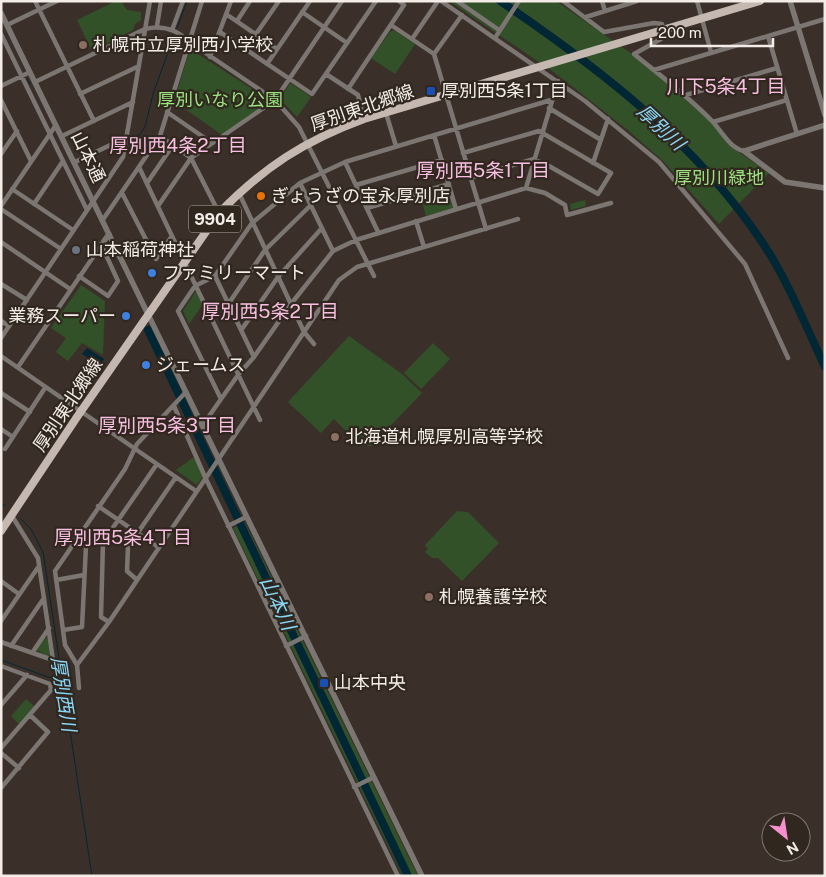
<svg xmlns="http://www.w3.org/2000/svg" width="826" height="877" font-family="'Public Sans','Noto Sans JP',sans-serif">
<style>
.green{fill:#335128}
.water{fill:#012735}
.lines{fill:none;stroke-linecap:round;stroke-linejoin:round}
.stream{stroke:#012735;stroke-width:1}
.river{stroke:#012735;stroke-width:8}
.minor{stroke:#7c7673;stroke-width:4.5}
.tertiary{stroke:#7c7673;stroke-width:5.5}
.primary{stroke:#c5b8b1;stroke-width:8}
.education-dot{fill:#8d6e63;stroke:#30271f;stroke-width:2}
.transit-dot{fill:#1a4fb4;stroke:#30271f;stroke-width:2}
.food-dot{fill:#e8710a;stroke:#30271f;stroke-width:2}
.worship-dot{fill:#6b7280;stroke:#30271f;stroke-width:2}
.shop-dot{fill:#3f7fe0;stroke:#30271f;stroke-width:2}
.labels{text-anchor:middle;stroke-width:4.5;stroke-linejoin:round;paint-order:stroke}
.shield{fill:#30271f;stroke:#b8b1ab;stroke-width:1}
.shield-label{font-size:16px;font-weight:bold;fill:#f3ece7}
.poi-label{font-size:18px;fill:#f3ece7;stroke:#30271f;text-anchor:start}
.park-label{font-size:18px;fill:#9ae37f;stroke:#30271f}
.street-label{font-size:18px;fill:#f3ece7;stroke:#30271f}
.neighbourhood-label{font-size:19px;fill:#f9bfe1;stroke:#30271f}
.water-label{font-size:19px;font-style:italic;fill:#88d7f8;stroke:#30271f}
</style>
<rect width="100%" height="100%" fill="#3b3029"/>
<!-- green -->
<path class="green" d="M116,1H121L127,10L141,12V20L135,24L133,30L92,51L77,20Z
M449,1H556L639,59L709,120L733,148L769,173L719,224L663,161L629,131L555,73Z
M394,30L415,44L395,74L371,58L390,32Z
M190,49L269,100V103L222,135L174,101Z
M290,83L311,97L297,117L280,99Z
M448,187L454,208L426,216L420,195Z
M585,200L586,206L571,210L570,204Z
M81,285L105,301L103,355L82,343L68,361L56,352L66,338L51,328Z
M196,291L203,304L189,324L183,311Z
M349,336L402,374L422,393L371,446H361L334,419L321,433L288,402Z
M433,343L450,359L421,389L404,373Z
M194,457L203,476L197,485L176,470Z
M457,511L468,512L499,543L462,581L438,558H432L425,552L428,549L425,545Z
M245,523L418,876H403L233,528Z
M45,638L48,639L50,654L48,656L36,650Z
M26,699L34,706L19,724L11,716Z"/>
<!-- water -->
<path class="water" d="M87,348L104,359L100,366L82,354Z"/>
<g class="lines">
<!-- stream -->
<path class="stream" d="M177,28L187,1
M27,79L30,84
M133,144L145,127L153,94L175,33
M1,503L5,506
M20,518L31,529L43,552L92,876
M1,660L62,682"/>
<!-- river -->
<path class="river" d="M500,1C600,69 697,143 764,245C787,279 807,329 825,367
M148,330L408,876"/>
<!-- minor -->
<path class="minor" d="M35,1L94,121
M441,1L585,101L659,162L745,264L788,358
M457,1L499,30
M563,1L604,32L654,23L662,24L664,30L661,39L634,54C661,76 689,97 713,122C722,132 730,148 744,151
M602,1L605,11
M697,1L711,52
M302,12L347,43
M226,14L277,49
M586,17L637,1
M237,21L250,1
M7,25L57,1
M391,25L434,54L486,229
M157,26L161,1
M172,30L183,1
M220,32L312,94L376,1
M1,34L87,210
M256,34L279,1
M768,36L797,134
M495,38L519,1
M412,39L438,1
M434,54L462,15
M210,57L231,1
M267,64L310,1
M654,70L825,19
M326,74L358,95L364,119
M35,82L145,29C162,25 176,29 188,41L275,100L299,127L374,276
M1,86L30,72
M348,89L404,5L399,1
M80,94L139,66
M686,95L777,68
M1,100L31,161
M549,108L601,140
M167,112L212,143
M386,113L396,146
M713,122L787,100
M434,135L456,209
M62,136L133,102
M160,136L191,158L219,213
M463,153L539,131L611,173L598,194L549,166L534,159L470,178
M1,154L17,131
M75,162L127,137
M345,162L378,232
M593,163L608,119
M139,167L260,420
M147,183L173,145
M300,183L333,251
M356,185L442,160
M526,188L558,81
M12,189L73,230
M122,193L156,259L172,236
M239,193L304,332L314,344
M34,204L63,161
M1,206L56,125
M158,206L191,158L275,100L342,1
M367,208L449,184
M1,209L61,249
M102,221L160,136L202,1
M416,221L424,247
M1,242L70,289
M79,276L108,296L118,281L101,244
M215,276L254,357
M1,284L27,300
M229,303L265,250L311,205
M1,321L9,326
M242,329L278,277L322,228
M1,338L123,157L150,1
M1,356L196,491
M18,367L104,241
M1,393L30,412
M221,399L178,311L195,286L215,276L252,223L300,183L345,162L551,100
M174,406L205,477L398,876
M202,426L238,375L254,357L291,304L333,251L356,240L526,188L545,193L565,205L567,215L611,203
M1,429L13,437
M5,449L45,388
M98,506L158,547
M228,526L246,517
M136,579L127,571L128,547L176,477
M56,580L84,575
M1,581L19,594
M1,621L39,566
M109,622L101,617L103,542L157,464
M63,630L82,627L86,546L76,539
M1,642L53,660L38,558L12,516
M11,646L44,598
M286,646L306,636
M32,653L49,628
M77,665L109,622L339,280L357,267L518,219
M1,666L50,684L51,690L1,748
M79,688L77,665L65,645L55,571L125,469L137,444L186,392
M1,705L27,675
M1,753L19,768
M354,787L374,777
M1,788L48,732L30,715"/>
<!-- tertiary -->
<path class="tertiary" d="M790,1L825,115
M1,13L422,876
M744,151L785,182L825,188
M744,151L825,125
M104,241L109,234"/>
<!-- primary -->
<path class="primary" d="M1,531L77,417L219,213C264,167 304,141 364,119L760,1"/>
</g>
<!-- markers -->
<g class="education-dot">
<circle cx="83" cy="45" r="5"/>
<circle cx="335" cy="437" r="5"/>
<circle cx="429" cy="597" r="5"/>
</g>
<g class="transit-dot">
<rect x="426" y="86" width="10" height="10" rx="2.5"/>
<rect x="319" y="678" width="10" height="10" rx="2.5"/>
</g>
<circle class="food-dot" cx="261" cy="196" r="5"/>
<circle class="worship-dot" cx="76" cy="250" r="5"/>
<g class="shop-dot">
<circle cx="152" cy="273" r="5"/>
<circle cx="126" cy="316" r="5"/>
<circle cx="146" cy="365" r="5"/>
</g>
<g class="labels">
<!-- shield labels -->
<rect class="shield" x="189" y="205.5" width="52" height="27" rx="4"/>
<g class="shield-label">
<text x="215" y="225">9904</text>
</g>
<!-- poi labels -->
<g class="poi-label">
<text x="93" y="51">札幌市立厚別西小学校</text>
<text x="441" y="97">厚別西5条1丁目</text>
<text x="271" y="202">ぎょうざの宝永厚別店</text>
<text x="86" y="256">山本稲荷神社</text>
<text x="162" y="279">ファミリーマート</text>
<text x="116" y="322" text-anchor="end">業務スーパー</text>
<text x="156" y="371">ジェームス</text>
<text x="345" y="443">北海道札幌厚別高等学校</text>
<text x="439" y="603">札幌養護学校</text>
<text x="334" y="689">山本中央</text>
</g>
<!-- park labels -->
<g class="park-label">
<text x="220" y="106">厚別いなり公園</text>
<text x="719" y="184">厚別川緑地</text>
</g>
<!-- street labels -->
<g class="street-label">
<text transform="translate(362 108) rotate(-19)" y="6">厚別東北郷線</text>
<text transform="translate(88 157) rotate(64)" y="6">山本通</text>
<text transform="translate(68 405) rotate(-56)" y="6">厚別東北郷線</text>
</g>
<!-- neighbourhood labels -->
<g class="neighbourhood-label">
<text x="726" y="93">川下5条4丁目</text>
<text x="178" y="152">厚別西4条2丁目</text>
<text x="483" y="177">厚別西5条1丁目</text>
<text x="270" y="318">厚別西5条2丁目</text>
<text x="167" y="432">厚別西5条3丁目</text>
<text x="123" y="544">厚別西5条4丁目</text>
</g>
<!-- water labels -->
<g class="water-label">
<text transform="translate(661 127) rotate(43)" y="7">厚別川</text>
<text transform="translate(278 603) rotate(65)" y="7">山本川</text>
<text transform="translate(64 694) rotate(81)" y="7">厚別西川</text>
</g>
</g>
<!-- border -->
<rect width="826" height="877" fill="none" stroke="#f3ece7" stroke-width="5"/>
<!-- north arrow -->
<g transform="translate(786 837) rotate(150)"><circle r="24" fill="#30271f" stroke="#7e766f"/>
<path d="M0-4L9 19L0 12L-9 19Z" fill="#f690cf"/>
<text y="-8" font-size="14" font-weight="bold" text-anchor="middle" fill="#f3ece7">N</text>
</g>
<!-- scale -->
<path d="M651 38v8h122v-8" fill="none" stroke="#f3ece7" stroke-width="2.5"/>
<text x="658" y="38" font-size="15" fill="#f3ece7" stroke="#30271f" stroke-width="4" paint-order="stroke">200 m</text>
</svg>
